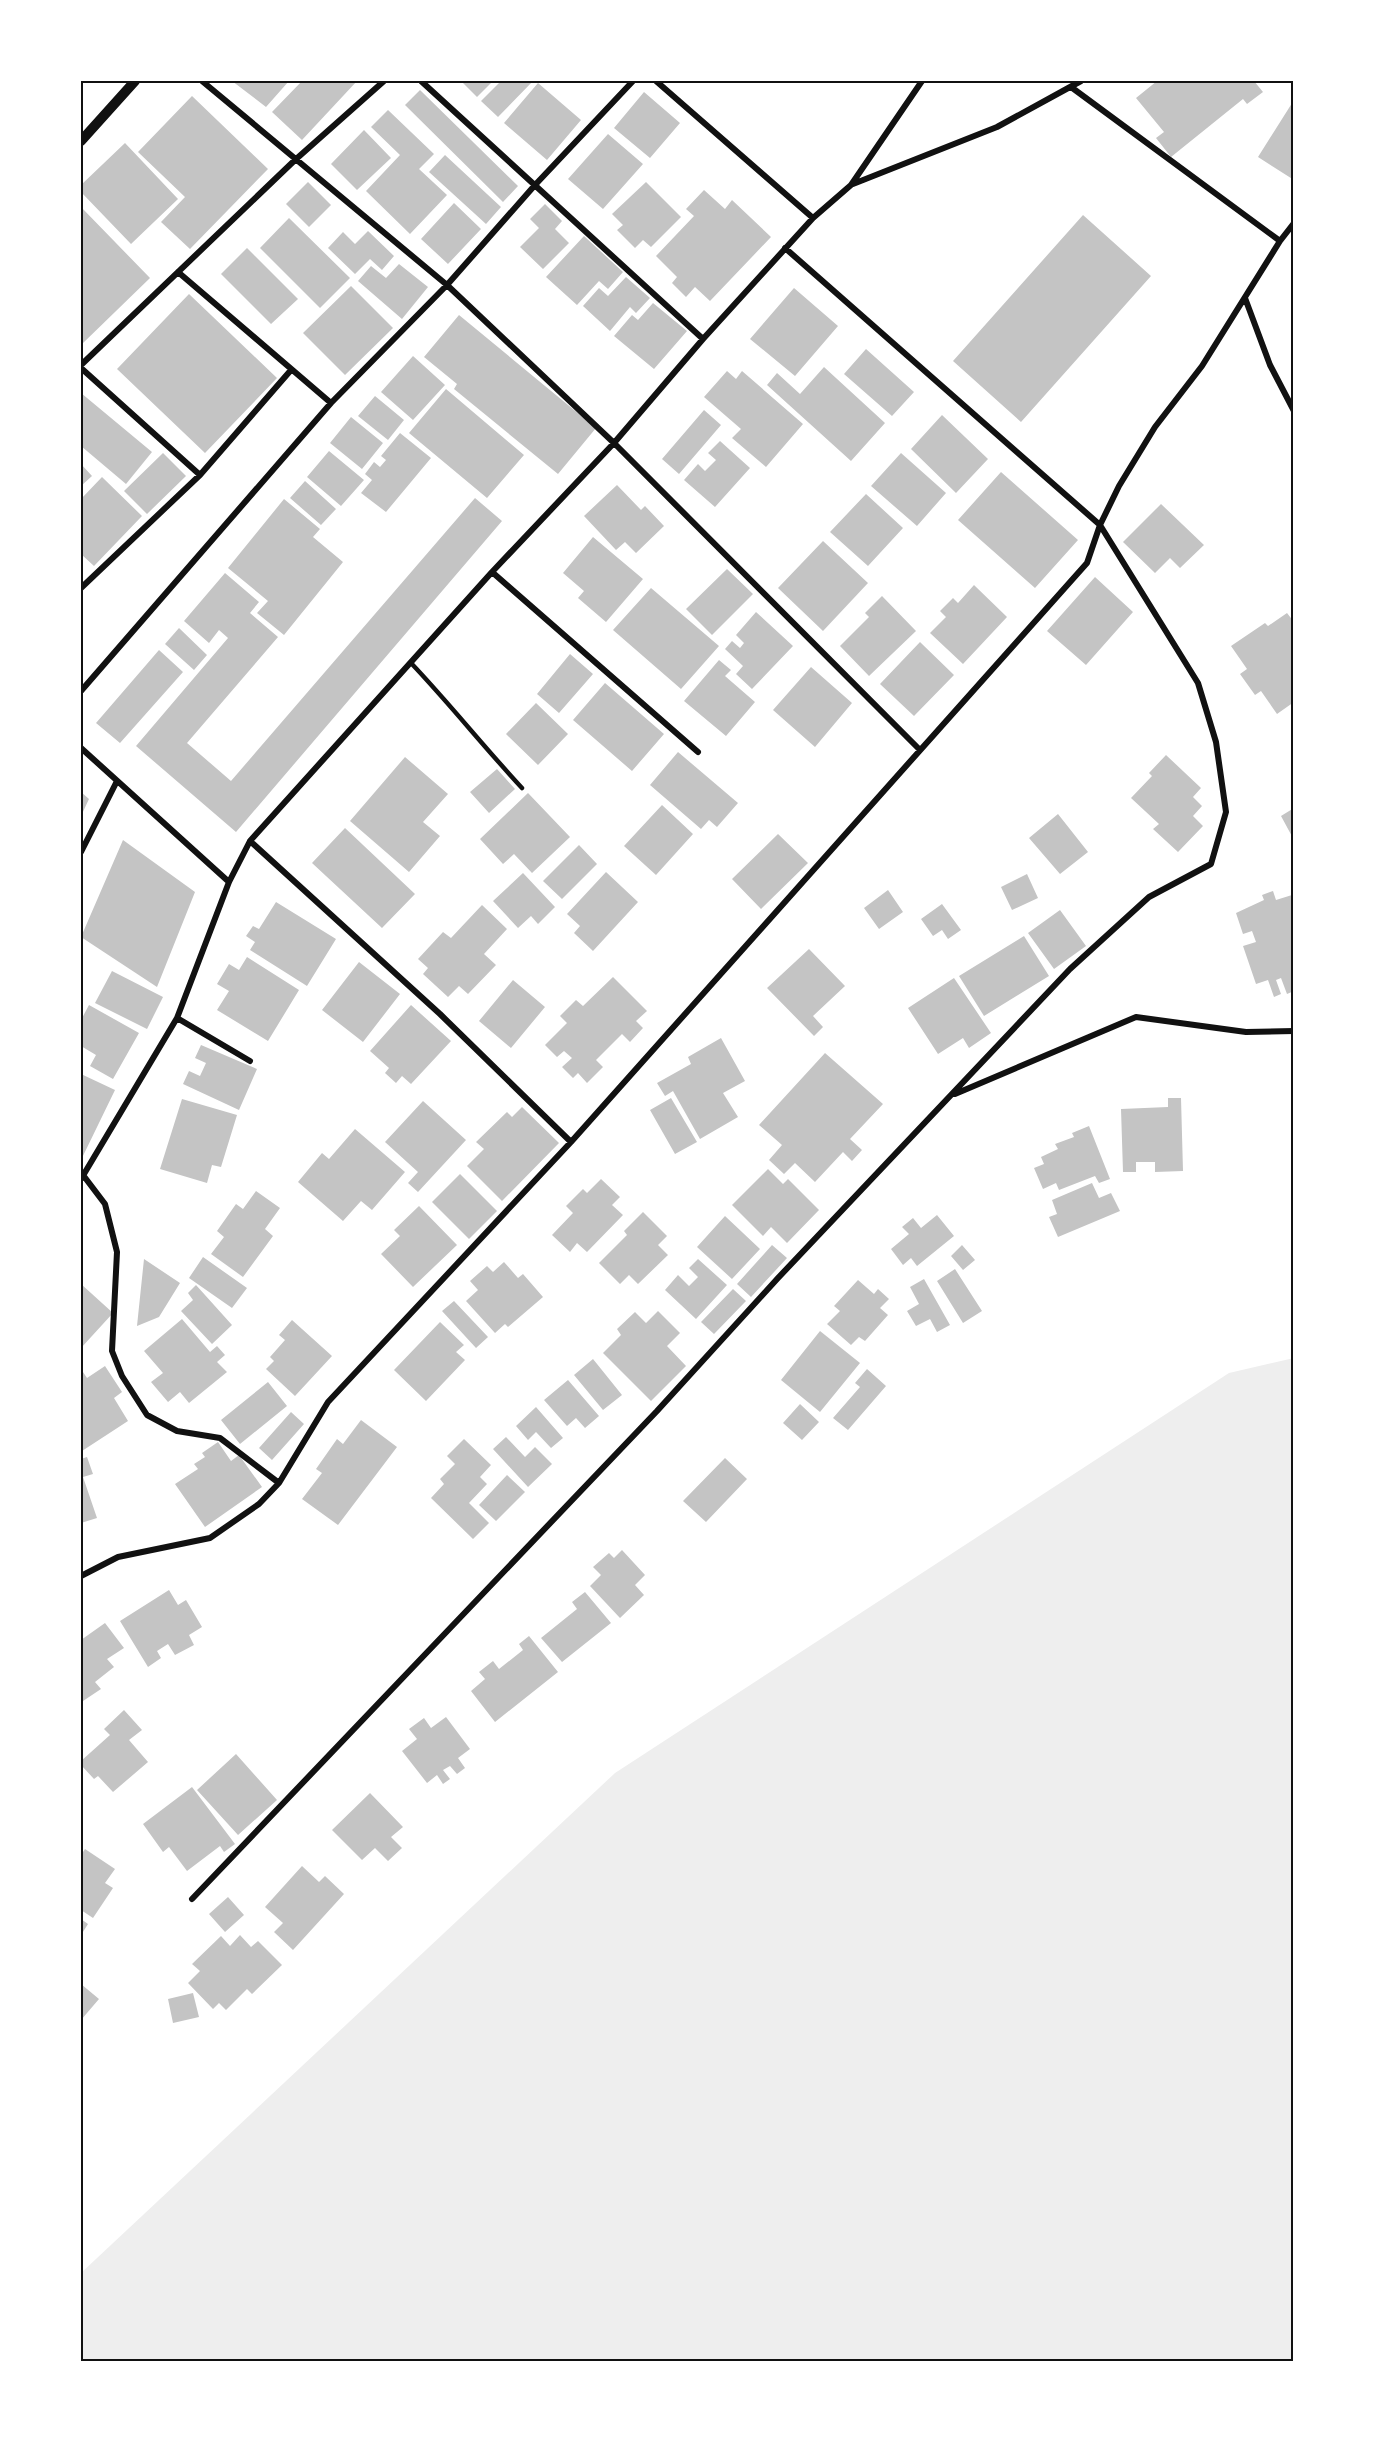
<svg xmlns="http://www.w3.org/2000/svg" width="1375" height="2443" font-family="Jost,sans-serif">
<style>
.green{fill:#eee}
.building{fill:#c4c4c4}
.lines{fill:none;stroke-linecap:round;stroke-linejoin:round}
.service{stroke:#111;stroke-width:4.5}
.minor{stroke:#111;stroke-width:6}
.tertiary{stroke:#111;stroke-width:10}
.neatline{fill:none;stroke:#111;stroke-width:2}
</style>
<rect width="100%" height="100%" fill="#fff"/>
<!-- green -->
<path class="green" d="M1294,1358V2362H81V2273L615,1773L1229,1373Z"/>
<!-- building -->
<path class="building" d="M232,81H289L266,107Z
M302,81H357L302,140L272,112Z
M461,81H493L477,97Z
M501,81H533L498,117L481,101Z
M1157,81H1254L1263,92L1247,104L1243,99L1171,157L1156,138L1164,132L1136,98Z
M538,83L581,120L547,160L504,123Z
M420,90L518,186L503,202L405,105Z
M644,92L680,123L650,158L614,128Z
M192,96L268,169L190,249L161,222L185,197L138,152Z
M1294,100V180L1258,157Z
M388,110L434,154L419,169L447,195L410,234L366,191L400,155L371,127Z
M364,130L391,158L357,190L331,164Z
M608,134L643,164L603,209L568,179Z
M125,143L178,199L131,244L81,192V185Z
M445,155L501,207L486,224L429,172Z
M308,182L331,205L309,227L286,204Z
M646,182L681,217L651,247L643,240L635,248L617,230L623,225L612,214Z
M704,190L725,209L732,200L771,237L710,301L695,287L686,297L672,283L677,277L656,256L694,216L686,209Z
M454,203L481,229L448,264L421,239Z
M545,204L562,221L555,229L569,243L543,269L520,247L539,228L530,219Z
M81,207L150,278L81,345Z
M1083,215L1151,276L1021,422L953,361Z
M289,218L350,278L320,308L260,248Z
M368,231L394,256L382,270L370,259L355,274L328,248L343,232L355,244Z
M584,236L623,272L608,289L599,281L577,305L546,277Z
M247,248L298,299L271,324L221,274Z
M399,264L428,287L402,319L358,281L371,266L386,278Z
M626,277L650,298L636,313L630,307L610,331L583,306L599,288L608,296Z
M351,286L393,328L345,375L303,333Z
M794,288L838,326L795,376L750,339Z
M189,294L277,378L205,453L117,369Z
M653,303L687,331L654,369L614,336L632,315L638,320Z
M459,315L596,428L558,474L454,389L457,384L424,357Z
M866,349L914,392L892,416L844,374Z
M413,356L445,385L413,420L381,392Z
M824,367L885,423L851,461L767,385L777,373L800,394Z
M727,371L736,379L742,371L803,424L766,467L732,438L741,429L704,397Z
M446,389L524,455L487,498L409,433Z
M81,393L152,452L126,484L81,446Z
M375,396L404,420L388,440L358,416Z
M704,410L721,425L679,474L662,459Z
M942,415L988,459L956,493L911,449Z
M351,417L383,443L362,469L330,443Z
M400,433L431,458L386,512L361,493L372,480L365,474L374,462L380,467L386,460L381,456Z
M720,441L750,468L715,507L684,480L698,464L705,471L716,460L708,453Z
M329,451L364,480L341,506L307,477Z
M163,453L186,476L147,514L124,491Z
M901,453L946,493L917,526L871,486Z
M81,464L92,476L81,486Z
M1001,472L1078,540L1035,588L958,520Z
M102,477L142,516L94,566L81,554V499Z
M305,481L336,509L321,525L290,498Z
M617,485L641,510L645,506L664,526L636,553L625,542L616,550L584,516Z
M866,494L903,528L868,566L830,532Z
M475,498L502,521L236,832L136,746L228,638L219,630L209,643L184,621L225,573L259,602L250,613L278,637L187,743L231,781Z
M284,499L320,529L313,537L343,562L284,635L257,613L268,601L228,568Z
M1161,504L1204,545L1180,568L1170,558L1155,573L1123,542Z
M593,537L643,579L606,622L578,598L584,591L563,573Z
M823,541L868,583L823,631L778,588Z
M727,569L753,594L712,635L686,609Z
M1095,577L1133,612L1086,665L1047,631Z
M974,585L1007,617L963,664L930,633L946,617L940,611L953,598L958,603Z
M651,588L719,646L681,689L613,630Z
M882,596L916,631L869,676L840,646L869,617L865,613Z
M756,612L793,646L752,689L736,674L743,666L725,649L732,641L740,648L744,643L736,635Z
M1287,613L1294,622V640L1292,642L1294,645V702L1277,714L1261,691L1255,695L1240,674L1247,669L1231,646L1265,623L1268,626Z
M179,628L207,655L194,670L165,644Z
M920,642L954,675L914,716L880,684Z
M159,650L183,672L120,743L96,723Z
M570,654L593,674L559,713L537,694Z
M719,660L731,670L725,676L755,702L726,736L684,701Z
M811,667L852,703L815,747L773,710Z
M605,683L664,734L632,771L573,720Z
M536,703L568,734L538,765L506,734Z
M678,752L738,803L717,827L709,820L701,829L650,785Z
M1166,755L1201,788L1193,797L1202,806L1193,816L1203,826L1178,852L1153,829L1159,824L1131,798L1152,776L1149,773Z
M405,757L448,794L423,822L440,836L409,872L350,821Z
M497,769L515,789L489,813L470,792Z
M81,792L89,799L81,816Z
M528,793L570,837L532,873L514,854L503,864L480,839Z
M662,805L693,834L656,875L624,846Z
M1294,808V840L1281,816Z
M1058,814L1088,852L1060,874L1029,838Z
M345,828L415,894L382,928L312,863Z
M778,834L808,863L761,909L732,879Z
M123,840L195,892L157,987L81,937Z
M579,845L597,864L562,899L543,881Z
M606,872L638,902L593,951L574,933L580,926L567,914Z
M523,873L555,907L538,924L531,916L518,928L493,901Z
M1027,874L1038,898L1012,910L1001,887Z
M888,890L903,912L879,929L864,908Z
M1273,891L1276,900L1292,895L1294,901V991L1287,994L1281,978L1276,980L1281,994L1274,997L1268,980L1256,984L1243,946L1256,942L1252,931L1243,934L1236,913L1264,900L1262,895Z
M276,902L336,939L307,986L250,950L255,942L246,936L253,926L259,929Z
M942,904L961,930L948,939L942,930L933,936L921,919Z
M482,905L507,929L484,954L496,965L468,994L459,986L448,997L423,974L428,968L418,959L443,932L451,938Z
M1060,910L1086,946L1054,969L1028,933Z
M1024,936L1049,976L984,1016L959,976Z
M809,949L845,986L813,1016L823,1027L814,1036L767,988Z
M247,957L299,990L268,1041L217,1010L229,991L217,984L229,964L239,970Z
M359,962L400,994L363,1042L322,1010Z
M112,971L163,997L147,1029L95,1003Z
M613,977L647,1011L636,1021L643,1028L630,1042L622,1034L596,1060L603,1067L587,1083L578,1073L573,1078L562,1067L572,1058L564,1051L557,1057L545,1045L567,1023L560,1016L576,1000L583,1006Z
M954,978L991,1033L969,1048L963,1038L938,1054L908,1008Z
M513,980L545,1007L511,1048L479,1021Z
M89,1005L139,1033L113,1079L90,1066L96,1055L81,1046V1020Z
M411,1005L451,1041L411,1084L402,1076L396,1083L385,1073L389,1068L370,1051Z
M721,1038L745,1081L723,1093L738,1117L700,1139L673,1091L665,1096L657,1083L691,1064L688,1057Z
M201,1045L257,1069L239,1110L183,1084L189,1071L200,1076L206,1063L195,1058Z
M825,1053L883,1104L850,1139L862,1150L852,1161L843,1152L815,1182L795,1163L784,1174L769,1160L782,1145L759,1125Z
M81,1074L115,1090L81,1160Z
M671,1098L697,1142L675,1154L650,1110Z
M1168,1098H1181L1183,1171L1155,1172V1162H1136V1172H1123L1121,1109L1168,1107Z
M182,1099L237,1115L221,1167L212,1165L207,1183L160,1169Z
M423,1101L466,1140L418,1192L408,1183L418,1172L385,1142Z
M522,1107L559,1143L502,1201L467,1166L484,1149L476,1142L507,1112L512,1117Z
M1089,1126L1110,1179L1099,1183L1095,1176L1059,1190L1056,1183L1043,1189L1034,1168L1044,1164L1041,1157L1058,1149L1055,1144L1074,1137L1072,1133Z
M355,1129L405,1172L372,1210L361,1201L343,1221L298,1182L322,1153L329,1159Z
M768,1169L783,1184L788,1179L819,1210L787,1243L771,1227L763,1236L732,1205Z
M460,1174L497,1211L469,1239L432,1202Z
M601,1179L620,1197L612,1205L623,1215L587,1252L577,1243L570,1252L552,1235L573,1213L566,1206L583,1189L587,1193Z
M1092,1183L1099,1198L1111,1193L1120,1211L1058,1237L1049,1217L1057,1214L1052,1200Z
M256,1191L280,1208L265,1229L273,1236L243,1277L211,1254L224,1237L217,1231L236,1204L243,1209Z
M419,1206L457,1245L413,1287L381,1254L400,1236L394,1230Z
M643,1212L667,1236L658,1245L668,1255L638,1284L629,1275L620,1284L599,1263L627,1235L624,1231Z
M937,1215L954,1236L917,1266L911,1258L903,1265L891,1249L909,1234L902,1227L913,1218L921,1228Z
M725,1216L760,1249L732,1279L697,1247Z
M772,1245L787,1258L751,1297L737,1284Z
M962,1245L975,1260L963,1270L951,1256Z
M203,1257L247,1288L232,1308L189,1278Z
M144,1259L180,1283L159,1317L137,1326Z
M698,1259L727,1285L696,1319L665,1290L678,1275L689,1286L698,1277L689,1268Z
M504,1262L518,1278L523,1274L543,1297L508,1327L505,1324L495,1333L466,1301L478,1290L470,1281L487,1266L493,1272Z
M955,1269L982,1311L963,1323L937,1281Z
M924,1279L950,1325L937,1332L930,1319L916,1326L907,1311L919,1304L910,1287Z
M858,1280L874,1294L878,1289L889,1299L880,1308L888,1315L865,1341L859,1337L851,1345L827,1324L840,1311L834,1306Z
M81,1284L113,1313L81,1348Z
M196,1285L232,1325L212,1344L181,1311L193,1300L188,1293Z
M733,1289L746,1301L714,1334L701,1322Z
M454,1301L488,1337L476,1348L442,1311Z
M658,1311L680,1333L667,1346L686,1366L651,1401L603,1353L621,1335L617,1329L635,1312L646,1323Z
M182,1319L210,1352L217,1346L225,1355L217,1362L227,1372L189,1403L180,1392L168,1402L151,1382L163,1373L144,1351Z
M292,1320L332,1356L295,1396L266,1369L274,1361L270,1357L285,1340L279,1335Z
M440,1322L464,1345L456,1352L465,1360L426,1401L394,1370Z
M820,1331L860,1363L820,1412L781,1380Z
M593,1359L622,1395L603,1410L574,1375Z
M105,1366L122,1392L114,1398L128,1421L82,1451L81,1369L87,1378Z
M867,1369L886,1386L848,1430L833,1418L860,1387L855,1383Z
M568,1380L599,1416L585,1428L576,1418L567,1426L544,1400Z
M268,1382L287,1406L240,1444L221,1420Z
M800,1404L819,1422L802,1440L783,1423Z
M536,1407L563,1438L551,1448L536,1432L528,1440L516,1426Z
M291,1412L304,1424L272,1460L259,1448Z
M361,1420L397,1447L338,1525L302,1499L322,1473L316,1469L337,1439L343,1444Z
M506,1437L525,1457L535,1447L552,1464L528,1487L493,1449Z
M464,1439L491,1465L480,1477L487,1484L469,1503L489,1523L473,1539L431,1498L444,1484L440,1479L455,1464L447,1456Z
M218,1442L231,1461L239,1455L262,1487L205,1527L175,1484L198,1469L194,1464L205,1457L202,1453Z
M87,1457L93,1474L83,1477L97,1518L81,1523V1459Z
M725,1458L747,1479L706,1522L683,1501Z
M507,1475L525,1492L496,1521L479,1505Z
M622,1550L645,1575L635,1585L644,1595L620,1618L590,1586L601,1575L593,1567L609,1553L614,1558Z
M169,1590L178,1605L186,1600L202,1627L189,1635L194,1645L175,1655L168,1644L157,1651L161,1658L148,1667L120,1621Z
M585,1592L611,1623L562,1662L541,1638L577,1609L572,1602Z
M105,1623L124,1648L107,1659L114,1667L95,1682L101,1689L83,1701L81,1698V1640Z
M529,1636L558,1672L495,1722L471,1691L485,1679L479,1672L493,1661L499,1669L523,1650L519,1644Z
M124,1710L142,1730L129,1740L148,1762L113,1792L98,1776L94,1779L81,1765V1761L110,1735L104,1729Z
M446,1717L470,1749L458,1758L465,1768L457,1774L450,1766L443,1770L450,1779L443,1784L437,1775L427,1783L402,1751L417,1739L409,1729L424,1718L431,1728Z
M236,1754L277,1800L238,1835L197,1790Z
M192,1787L235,1844L224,1852L220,1846L187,1871L169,1847L163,1852L143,1824Z
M370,1793L403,1827L391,1837L402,1848L388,1861L375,1848L362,1860L332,1830Z
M85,1849L115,1869L105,1883L113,1888L93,1918L81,1910V1855Z
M302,1866L319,1882L325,1876L344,1894L293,1950L274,1932L283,1923L265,1907Z
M228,1897L244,1915L225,1932L209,1914Z
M81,1919L88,1924L81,1935Z
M240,1935L251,1947L258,1941L282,1965L252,1994L247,1989L226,2010L219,2003L213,2009L188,1983L200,1971L192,1964L221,1936L230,1946Z
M81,1984L99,1999L81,2020Z
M193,1993L199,2017L173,2023L168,1999Z"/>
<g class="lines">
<!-- service -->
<path class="service" d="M411,663C449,703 484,747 522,788"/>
<!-- minor -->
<path class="minor" d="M202,81L447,285L614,443L920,750
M421,81L703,339
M656,81L813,218
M1071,87L1280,241
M853,184L997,127L1081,81
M178,272L331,403
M1245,298L1270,365L1294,411
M81,365L295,160L384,81
M81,368L200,475
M492,572L698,752
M81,588L200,475L291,370
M81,691L331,403L447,285L535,185L633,81
M81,748L229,882
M250,841L440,1014L571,1142
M81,852L117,781
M177,1018L250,1061
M955,1094L1136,1017L1246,1032L1294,1031
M83,1175L105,1204L117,1252L112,1351L122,1376L147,1415L177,1431L220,1438L279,1483
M81,1179L177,1018L229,882L250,841L492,572L614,443L703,339L813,218L851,185L922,81
M81,1576L118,1557L210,1538L259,1504L279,1483L328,1402L571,1142L1087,563L1100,525L1119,486L1155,427L1202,366L1280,241L1294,223
M192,1899L657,1411L778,1278L1070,969L1149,897L1211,864L1226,812L1216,742L1198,683L1100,525L785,248"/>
<!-- tertiary -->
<path class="tertiary" d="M81,141L135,81"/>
</g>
<!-- border -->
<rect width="1375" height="2443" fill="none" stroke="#ffffff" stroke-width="165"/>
<rect x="82" y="82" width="1210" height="2278" class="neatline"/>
</svg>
